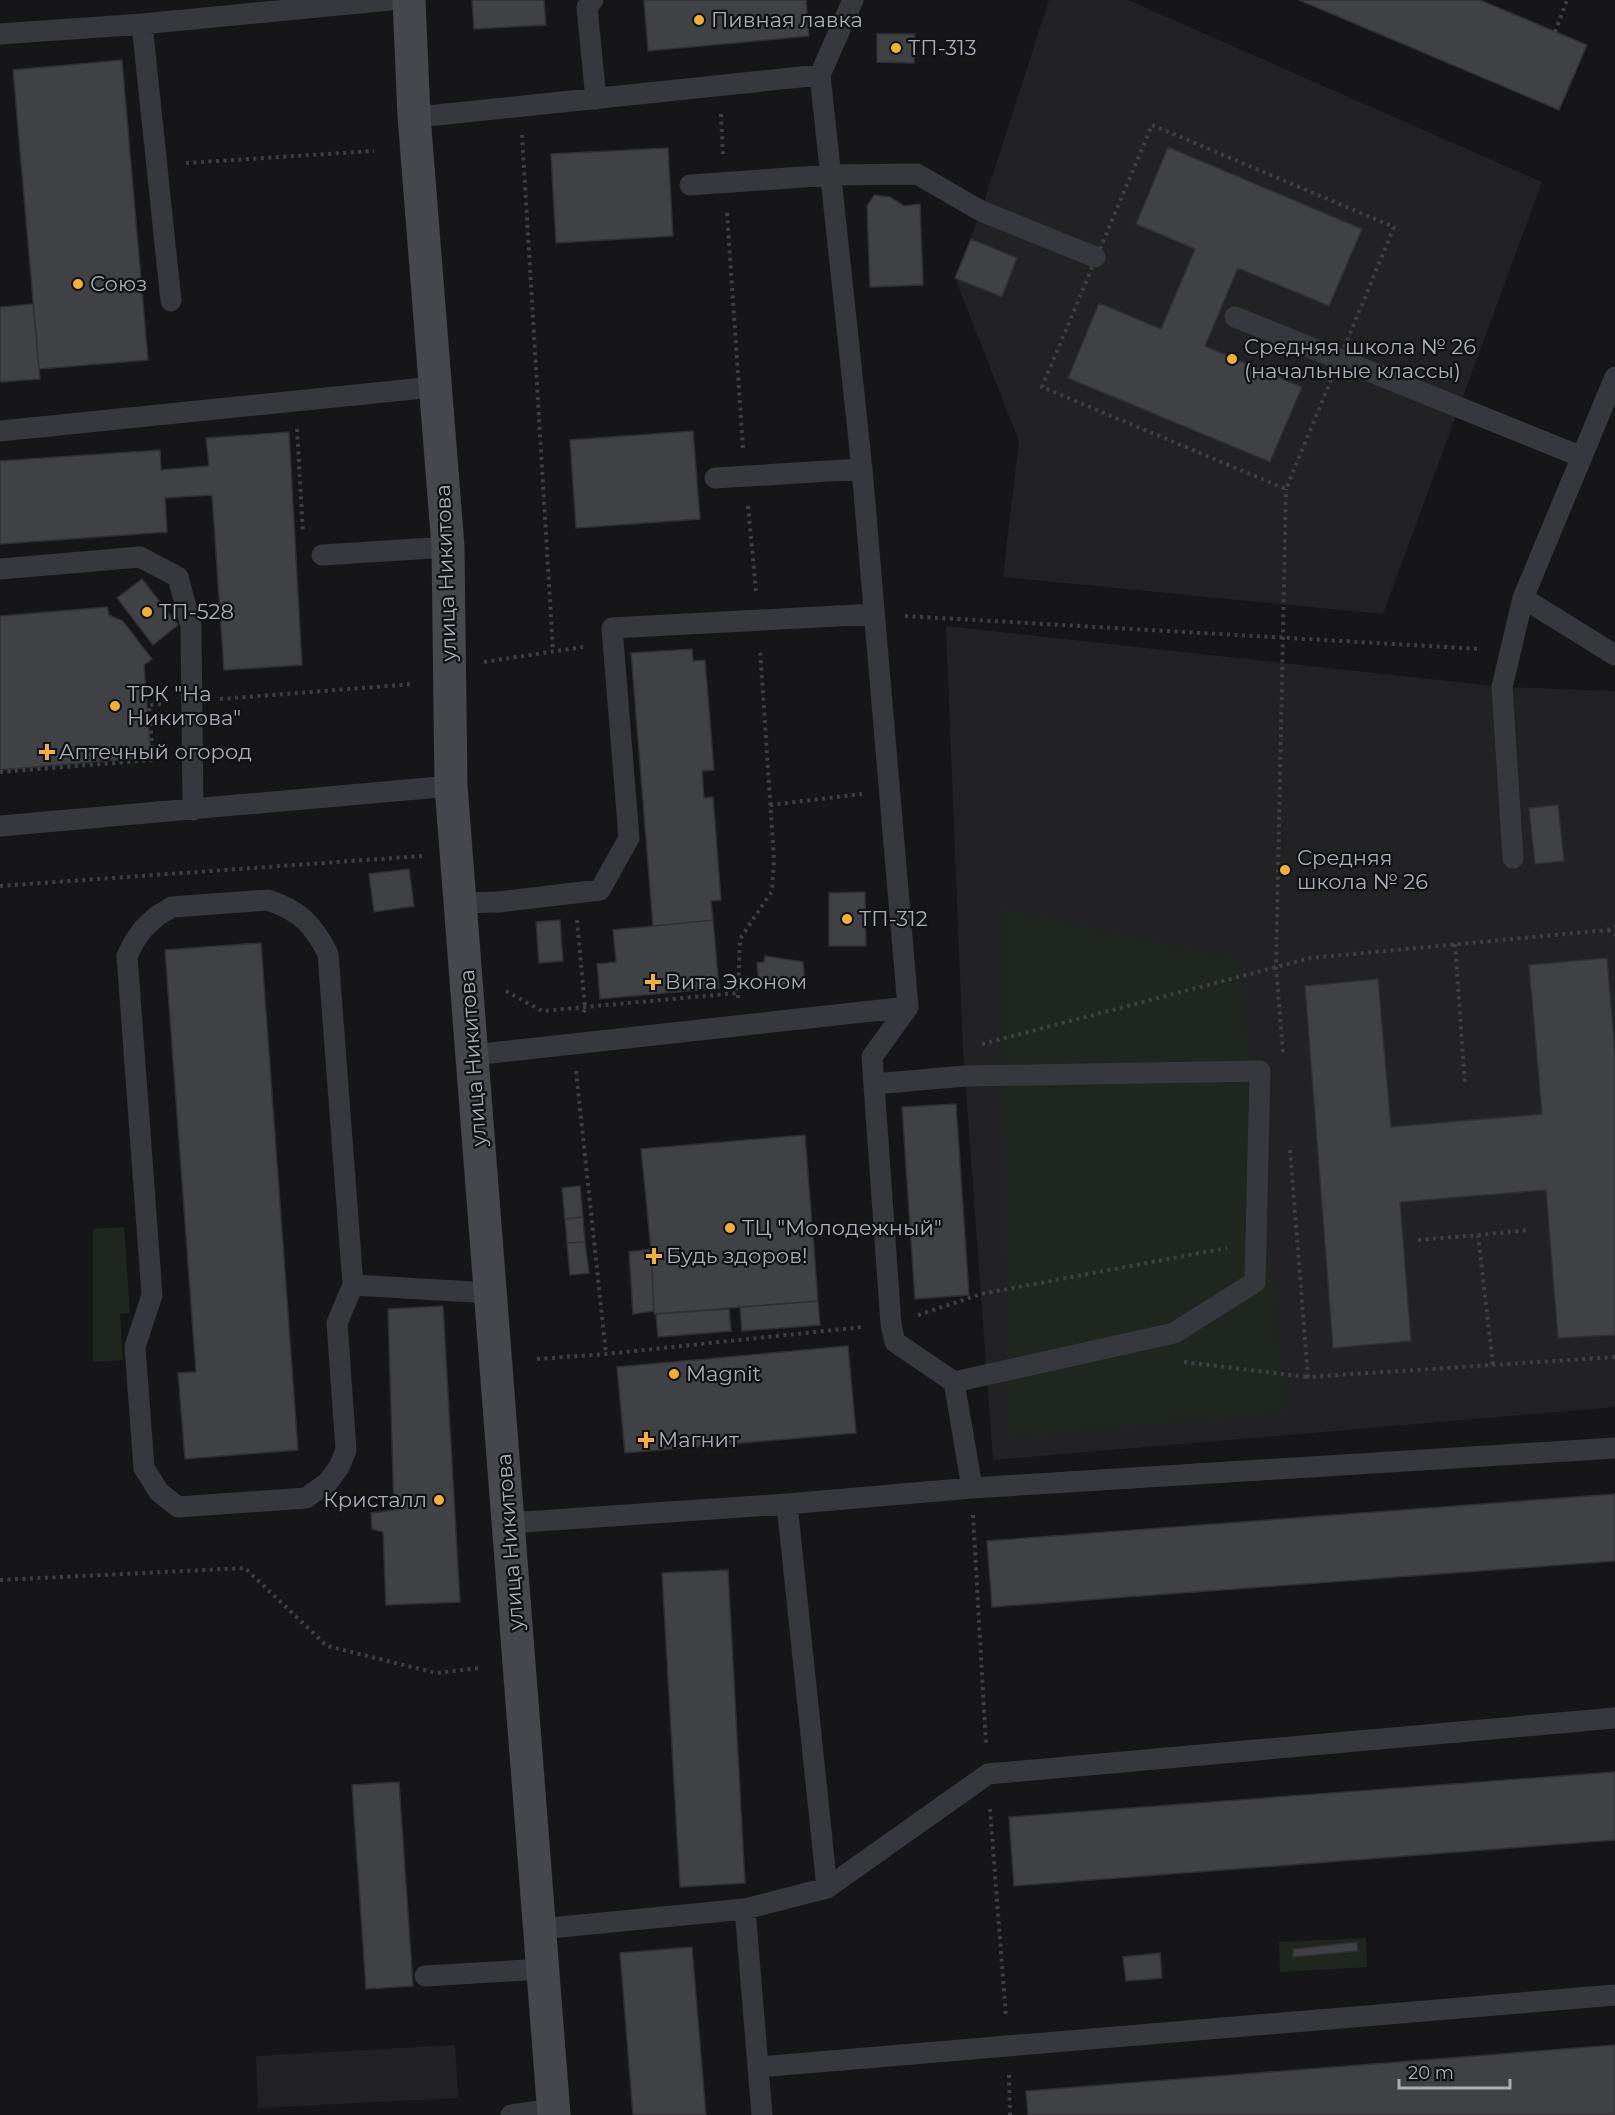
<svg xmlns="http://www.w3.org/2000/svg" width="1615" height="2115" font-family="Montserrat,sans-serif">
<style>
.built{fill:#222225}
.green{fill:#1e261f}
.building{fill:#404145;stroke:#303034;stroke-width:1.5}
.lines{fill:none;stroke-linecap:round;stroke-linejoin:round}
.path{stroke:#3d3f44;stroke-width:4;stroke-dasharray:3 4.5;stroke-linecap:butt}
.lane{stroke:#37383d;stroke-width:21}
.secondary{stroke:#45474d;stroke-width:33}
.poi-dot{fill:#f2b134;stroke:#111113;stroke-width:2}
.labels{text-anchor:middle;stroke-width:4.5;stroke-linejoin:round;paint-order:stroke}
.poi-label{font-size:21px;fill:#a8adb8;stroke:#111113;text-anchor:start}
.street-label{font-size:21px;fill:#a8adb8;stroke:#111113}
</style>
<rect width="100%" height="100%" fill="#161618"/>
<!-- built -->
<path class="built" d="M1049,0H1128L1542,182L1383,614L1003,577L1019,441L955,278L981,211Z
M946,626L1502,687L1615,691V1407L993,1460L963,1049Z
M455,2045L458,2098L258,2108L256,2056Z"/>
<!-- green -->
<path class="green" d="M1003,909L1239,960L1286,1412L1009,1437Z
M124,1227L130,1313L120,1314L123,1360L93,1362V1229Z
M1366,1938L1367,1967L1280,1972L1279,1942Z"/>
<!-- building -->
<path class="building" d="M472,0H544L546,25L474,29Z
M644,0H806L809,36L648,51Z
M1299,0H1480L1587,45L1559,110Z
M877,34H915L914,63L877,62Z
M122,60L148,360L39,369L13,70Z
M1168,147L1362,229L1329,306L1238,268L1205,346L1302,387L1270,462L1068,378L1099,303L1161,329L1195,249L1136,224Z
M668,148L673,236L556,243L551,154Z
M874,195L890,197L904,206L920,204L923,285L870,287L867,206Z
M971,239L1017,258L1002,297L955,278Z
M33,304L40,379L0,382V307Z
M693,431L700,519L576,528L570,440Z
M289,432L302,665L224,670L212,495L165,498L167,532L0,544V461L160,450L161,470L209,466L206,438Z
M142,579L178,625L153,645L117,598Z
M107,607L109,615L123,621L152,659L144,665L151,757L0,770V616Z
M692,649L693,661L705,660L714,770L702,771L704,798L713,797L721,900L711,901L713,920L653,926L631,653Z
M1558,805L1564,861L1535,864L1529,808Z
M409,869L414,906L374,912L369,874Z
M865,892L866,946H829V893Z
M560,920L563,961L539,963L536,922Z
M713,920L719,988L600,999L597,964L616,962L613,930Z
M261,943L298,1450L185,1459L178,1373L196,1372L165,950Z
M765,956L803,962L805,983L759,987L757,963L764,962Z
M1607,958L1615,1053V1335L1558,1338L1546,1190L1400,1202L1411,1341L1333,1348L1305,986L1378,979L1391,1127L1542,1114L1529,965Z
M956,1104L969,1295L915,1299L902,1107Z
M805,1135L818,1301L654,1314L651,1249L641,1149Z
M580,1186L583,1217L565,1219L562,1188Z
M583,1217L585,1242L567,1243L565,1219Z
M585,1242L589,1273L570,1275L567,1243Z
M651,1249L654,1311L633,1314L629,1252Z
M818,1301L820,1325L742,1331L740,1307Z
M443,1306L460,1602L386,1605L383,1532L372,1529L371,1513L394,1510L388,1309Z
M729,1309L731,1331L658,1337L656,1314Z
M848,1346L856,1433L625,1453L617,1367Z
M1615,1494V1561L992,1607L987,1541Z
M728,1570L745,1883L680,1887L662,1573Z
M1615,1772V1840L1014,1886L1009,1817Z
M399,1782L413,1986L366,1989L352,1785Z
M1357,1942L1358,1951L1293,1957V1949Z
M692,1947L706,2115H633L620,1953Z
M1160,1953L1162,1978L1126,1981L1123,1957Z
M1615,2045V2115H1028L1026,2091Z"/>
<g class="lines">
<!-- path -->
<path class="path" d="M1555,32L1567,0
M721,114L723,154
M1152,125L1394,227L1286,489L1042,387Z
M522,135L553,651
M186,163L374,151
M727,213L743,448
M297,429L303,533
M748,506L756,591
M905,616L1481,649
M484,662L583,647
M220,699L414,684
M0,772L153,760L149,705L162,704
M770,805L862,794
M0,886L422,856
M577,920L585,1008L583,1014
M1608,930L1615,935
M1455,944L1465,1084
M506,991L542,1011L737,993
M738,998L740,939L772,891L774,859L760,649
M982,1044L1311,958L1607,930L1615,926
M1283,1052L1276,967L1286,489
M576,1071L606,1354
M1290,1150L1308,1377L1615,1357
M1478,1235L1529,1230
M1418,1240L1478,1235L1493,1365
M918,1315L981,1294L1227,1248
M537,1359L606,1354L862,1327
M1184,1362L1308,1377
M973,1515L986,1745
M0,1580L245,1568L327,1646L436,1673L480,1668
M990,1809L1006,2017
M1009,2075L1010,2115"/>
<!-- lane -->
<path class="lane" d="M593,0L587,7L596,99
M853,0L820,75L862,469L908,1007L872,1057L891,1324L895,1342L954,1382L972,1488
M142,24L171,301
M0,34L142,24L390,0
M414,116L437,115L820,75
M690,185L831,175L917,174L981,211L1095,257
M1235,317L1582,457
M0,431L434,387
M715,478L862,469
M322,555L448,547
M0,569L140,557L178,577L191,626L193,810
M1523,598L1615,655
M0,826L451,786
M1513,858L1502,687L1523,598L1615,377
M268,900C300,911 313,924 328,954L353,1285L337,1323L346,1450L339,1467L328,1482L306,1498L178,1507L159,1492L144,1468L135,1347L152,1295L127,956L134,942L143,929L157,916L172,907Z
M461,903L498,902L600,890L629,838L612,628L874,614
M473,1055L908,1007
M874,1084L965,1076L1260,1071L1255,1282L1174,1333L954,1382
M353,1285L491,1293
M787,1504L827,1888
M509,1523L787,1504L972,1488L1615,1448
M745,1909L762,2115
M540,1929L745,1909L827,1888L988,1774L1615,1718
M425,1976L542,1969
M758,2067L1615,1995
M511,2115L554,2109"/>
<!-- secondary -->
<path class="secondary" d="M409,0L414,116L448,547L451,786L554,2115"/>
</g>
<!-- markers -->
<g class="poi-dot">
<circle cx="699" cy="20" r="6"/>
<circle cx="896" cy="48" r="6"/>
<circle cx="78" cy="284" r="6"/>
<circle cx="1232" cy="359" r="6"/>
<circle cx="147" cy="612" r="6"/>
<circle cx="115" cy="706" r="6"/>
<path d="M44 743h6v6h6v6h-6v6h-6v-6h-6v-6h6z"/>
<circle cx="1285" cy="870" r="6"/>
<circle cx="847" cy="919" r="6"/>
<path d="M650 973h6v6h6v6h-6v6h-6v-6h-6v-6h6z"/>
<circle cx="730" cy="1228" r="6"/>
<path d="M651 1247h6v6h6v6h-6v6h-6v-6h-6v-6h6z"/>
<circle cx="674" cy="1374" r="6"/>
<path d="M643 1431h6v6h6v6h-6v6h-6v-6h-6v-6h6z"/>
<circle cx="439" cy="1500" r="6"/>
</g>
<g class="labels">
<!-- poi labels -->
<g class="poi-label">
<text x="711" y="27">Пивная лавка</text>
<text x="908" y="55">ТП-313</text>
<text x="90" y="291">Союз</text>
<text x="1244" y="354">Средняя школа № 26<tspan x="1244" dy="24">(начальные классы)</tspan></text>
<text x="159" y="619">ТП-528</text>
<text x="127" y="701">ТРК "На<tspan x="127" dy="24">Никитова"</tspan></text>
<text x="59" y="759">Аптечный огород</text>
<text x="1297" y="865">Средняя<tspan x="1297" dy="24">школа № 26</tspan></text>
<text x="859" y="926">ТП-312</text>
<text x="665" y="989">Вита Эконом</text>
<text x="742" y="1235">ТЦ "Молодежный"</text>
<text x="666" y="1263">Будь здоров!</text>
<text x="686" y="1381">Magnit</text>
<text x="658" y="1447">Магнит</text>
<text x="427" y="1507" text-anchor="end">Кристалл</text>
</g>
<!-- street labels -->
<g class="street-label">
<text transform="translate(446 573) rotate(-92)" y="7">улица Никитова</text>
<text transform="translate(473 1058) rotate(-94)" y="7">улица Никитова</text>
<text transform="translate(510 1542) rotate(-94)" y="7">улица Никитова</text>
</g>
</g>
<!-- scale -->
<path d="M1399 2079v9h111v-9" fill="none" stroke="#a8adb8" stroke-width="3"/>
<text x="1408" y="2079" font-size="18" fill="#a8adb8" stroke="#111113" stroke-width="4.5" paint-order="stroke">20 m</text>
</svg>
